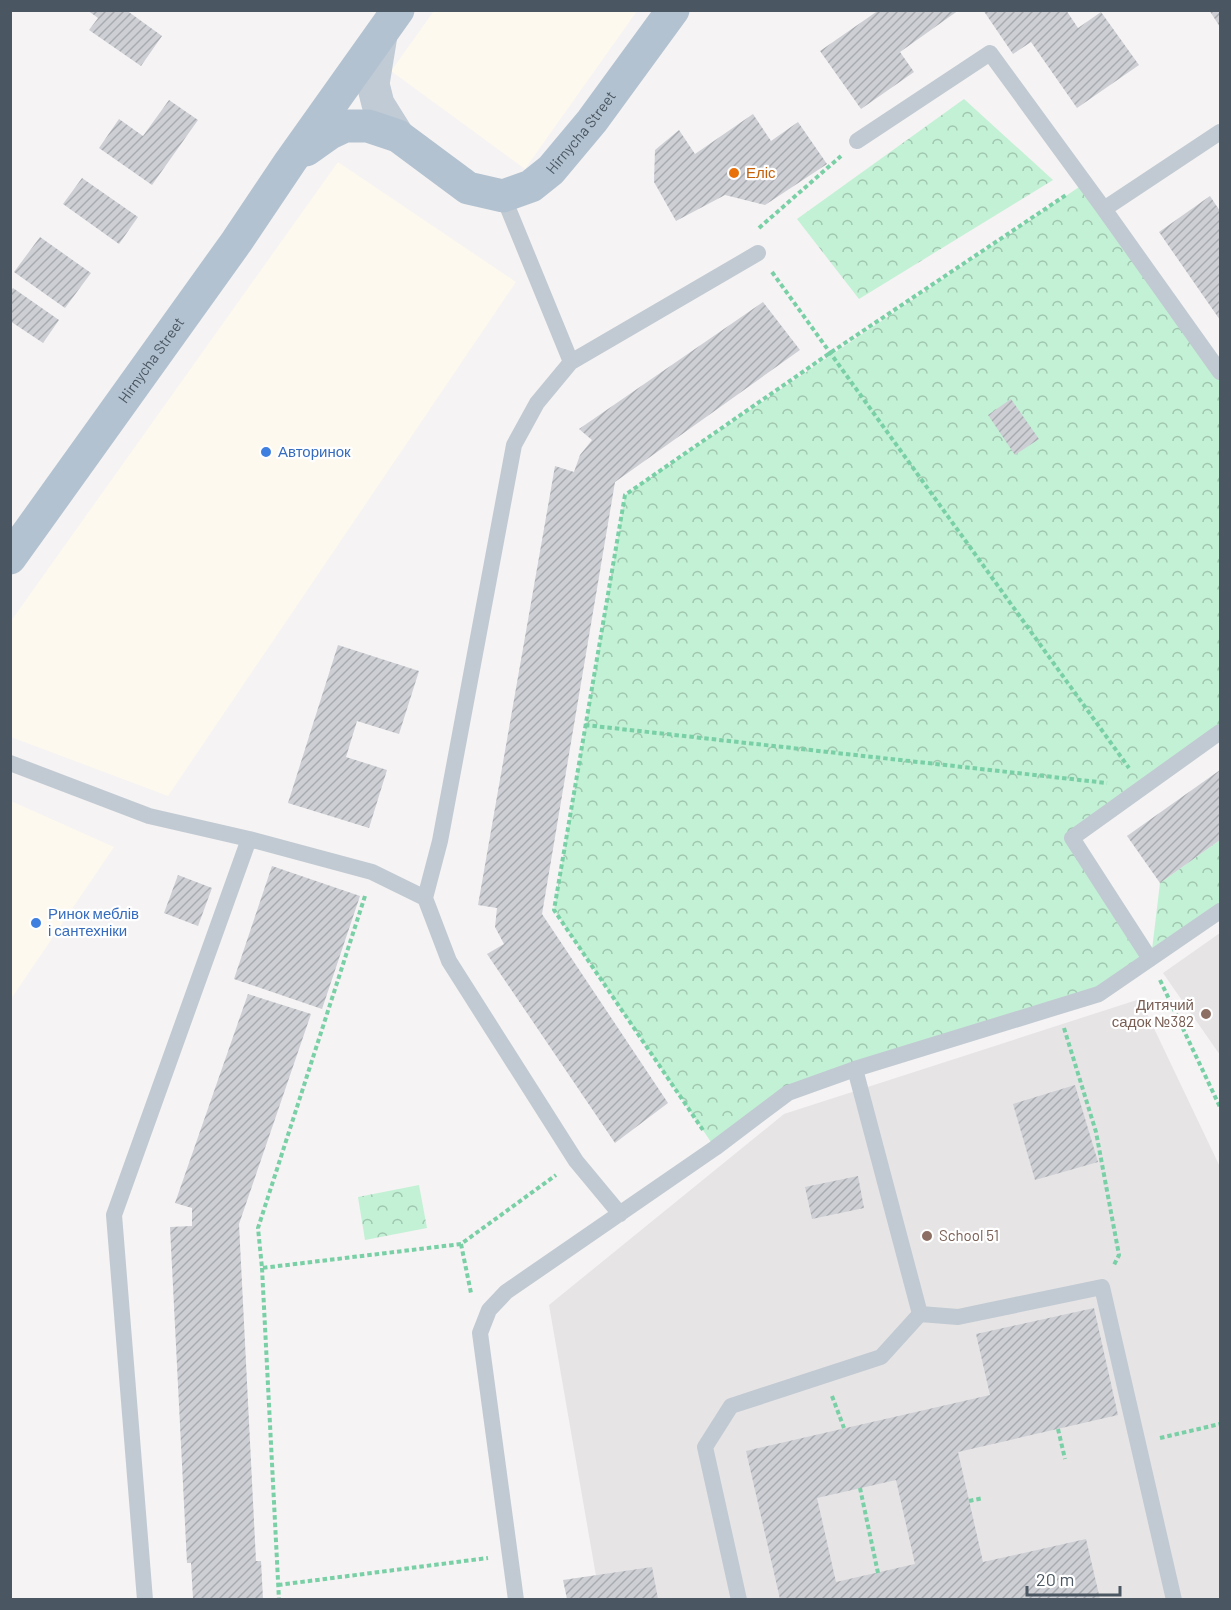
<svg xmlns="http://www.w3.org/2000/svg" width="1231" height="1610" font-family="Barlow,sans-serif">
<style>
.commercial{fill:#fdf9ef}
.education{fill:#e6e4e5}
.park{fill:url(#park-crowns)}
.building{fill:url(#building-hatch);fill-rule:evenodd}
.lines{fill:none;stroke-linecap:round;stroke-linejoin:round}
.path{stroke:#7ad0a6;stroke-width:4;stroke-dasharray:4.5 3;stroke-linecap:butt}
.service{stroke:#c1cad2;stroke-width:16}
.secondary{stroke:#c1cbd6;stroke-width:33}
.primary{stroke:#b3c2d1;stroke-width:33}
.food-dot{fill:#e8710a;stroke:#fff;stroke-width:2}
.shop-dot{fill:#3f7fe0;stroke:#fff;stroke-width:2}
.education-dot{fill:#8d6e63;stroke:#fff;stroke-width:2}
.labels{text-anchor:middle;stroke-width:4.5;stroke-linejoin:round;paint-order:stroke}
.street-label{font-size:15px;fill:#4a5661;stroke:#fff}
.food-label{font-size:15px;fill:#c56008;stroke:#fff;text-anchor:start}
.shop-label{font-size:15px;fill:#366cbe;stroke:#fff;text-anchor:start}
.education-label{font-size:15px;fill:#785e54;stroke:#fff;text-anchor:end}
</style>
<defs>
<pattern id="park-crowns" width="20" height="18" patternUnits="userSpaceOnUse" patternTransform="scale(1.5)"><rect width="20" height="18" fill="#c3f1d5"/><path d="M2 6a3 3 0 1 1 6 0M12 15a3 3 0 1 1 6 0" fill="none" stroke="#a0c6b0"/></pattern>
<pattern id="building-hatch" width="6" height="6" patternUnits="userSpaceOnUse" patternTransform="scale(1.5)"><rect width="6" height="6" fill="#cdcfd5"/><path d="M-1 1l2-2M0 6l6-6M5 7l2-2" fill="none" stroke="#a8abb0"/></pattern>
</defs>
<rect width="100%" height="100%" fill="#f5f3f3"/>
<!-- commercial -->
<path class="commercial" d="M434,11H637L525,169L391,71Z
M338,162L516,282L168,796L11,737V621Z
M11,801L114,847L11,999Z"/>
<!-- education -->
<path class="education" d="M1220,933V1055L1163,973Z
M1140,999L1220,1167V1599H600L549,1305L784,1114Z"/>
<!-- park -->
<path class="park" d="M964,99L1053,180L859,299L797,219Z
M1085,183L1220,373V732L1072,839L1151,958L1160,883L1220,840V911L1099,994L788,1093L715,1148L554,910L625,495Z
M419,1185L427,1228L365,1240L358,1197Z"/>
<!-- building -->
<path class="building" d="M87,10H126L162,36L141,66L89,30L98,18Z
M879,10H959L900,52L914,72L861,109L820,51Z
M983,10H1066L1078,28L1101,12L1139,65L1077,108L1031,42L1013,54Z
M1209,10H1220V27Z
M169,100L198,120L152,185L99,148L119,119L143,136Z
M753,114L771,141L798,122L827,164L765,205L725,195L676,221L654,182L655,150L679,130L695,154Z
M82,178L138,217L119,244L63,204Z
M1210,196L1220,211V320L1159,232Z
M40,237L91,273L65,308L14,272Z
M13,288L59,320L43,343L10,321V292Z
M763,302L800,350L615,482L542,914L668,1103L615,1143L487,954L504,944L495,927L497,908L478,905L555,466L574,472L580,455L592,440L579,429Z
M1011,399L1039,439L1015,455L988,415Z
M338,645L419,671L399,734L357,721L346,757L387,770L369,828L288,803Z
M1220,770V840L1160,883L1127,836Z
M272,866L360,896L322,1009L234,979Z
M178,875L212,888L198,926L164,913Z
M248,994L311,1014L239,1224L256,1561H261L263,1599H193L191,1563H187L170,1227L192,1226V1208L175,1203Z
M1075,1085L1098,1162L1035,1180L1013,1104Z
M858,1176L864,1208L812,1219L805,1187Z
M1094,1308L1118,1415L958,1452L983,1562L1086,1539L1100,1599H780L746,1451L990,1395L976,1334ZM896,1480L915,1564L836,1582L817,1498Z
M652,1567L658,1599H567L563,1580Z"/>
<g class="lines">
<!-- path -->
<path class="path" d="M759,228L841,156
M772,272L1129,768
M585,725L1107,783
M365,896L258,1228L262,1268L461,1244L556,1175
M1160,980L1220,1107
M1064,1028L1096,1132L1119,1255L1113,1267
M703,1130L554,910L625,495L830,353L1066,195
M461,1244L471,1293
M262,1268L279,1600
M832,1396L844,1428
M1058,1429L1065,1459
M1160,1438L1220,1424
M860,1488L878,1573
M969,1501L983,1498
M278,1585L488,1558"/>
<!-- service -->
<path class="service" d="M1220,132L1104,209L1220,372
M857,141L990,53L1104,209
M503,196L571,362L537,403L514,445L440,841L425,898L449,961L576,1161L620,1214
M571,362L758,253
M10,763L149,816L249,839L372,872L425,898
M1150,959L1072,838L1220,732
M920,1314L958,1317L1102,1287L1174,1600
M145,1600L114,1215L249,839
M516,1600L480,1333L489,1310L506,1292L715,1148L788,1093L855,1069L1099,994L1220,911
M739,1600L705,1447L731,1406L881,1357L920,1314L855,1069"/>
<!-- secondary -->
<path class="secondary" d="M381,35L373,84L378,104L398,136"/>
<!-- primary -->
<g class="primary">
<path id="s1" d="M306,150L330,133L345,126H368L398,136L468,188L503,196L531,186L551,170L592,121L673,10"/>
<path id="s2" d="M10,558L237,241L290,162L398,10"/>
</g>
</g>
<!-- markers -->
<circle class="food-dot" cx="734" cy="173" r="6"/>
<g class="shop-dot">
<circle cx="266" cy="452" r="6"/>
<circle cx="36" cy="923" r="6"/>
</g>
<g class="education-dot">
<circle cx="1206" cy="1014" r="6"/>
<circle cx="927" cy="1236" r="6"/>
</g>
<g class="labels">
<!-- street labels -->
<g class="street-label">
<text dy="5" stroke="none"><textPath href="#s1" startOffset="327">Hirnycha Street</textPath></text>
<text dy="5" stroke="none"><textPath href="#s2" startOffset="243">Hirnycha Street</textPath></text>
</g>
<!-- food labels -->
<g class="food-label">
<text x="746" y="178">Еліс</text>
</g>
<!-- shop labels -->
<g class="shop-label">
<text x="278" y="457">Авторинок</text>
<text x="48" y="919">Ринок меблів<tspan x="48" dy="17">і сантехніки</tspan></text>
</g>
<!-- education labels -->
<g class="education-label">
<text x="1194" y="1010">Дитячий<tspan x="1194" dy="17">садок №382</tspan></text>
<text x="939" y="1241" text-anchor="start">School 51</text>
</g>
</g>
<!-- border -->
<rect width="1231" height="1610" fill="none" stroke="#4a5661" stroke-width="24"/>
<!-- scale -->
<path d="M1027 1586v9h93v-9" fill="none" stroke="#4a5661" stroke-width="3"/>
<text x="1036" y="1586" font-size="18" fill="#4a5661" stroke="#ffffff" stroke-width="4.5" paint-order="stroke">20 m</text>
</svg>
